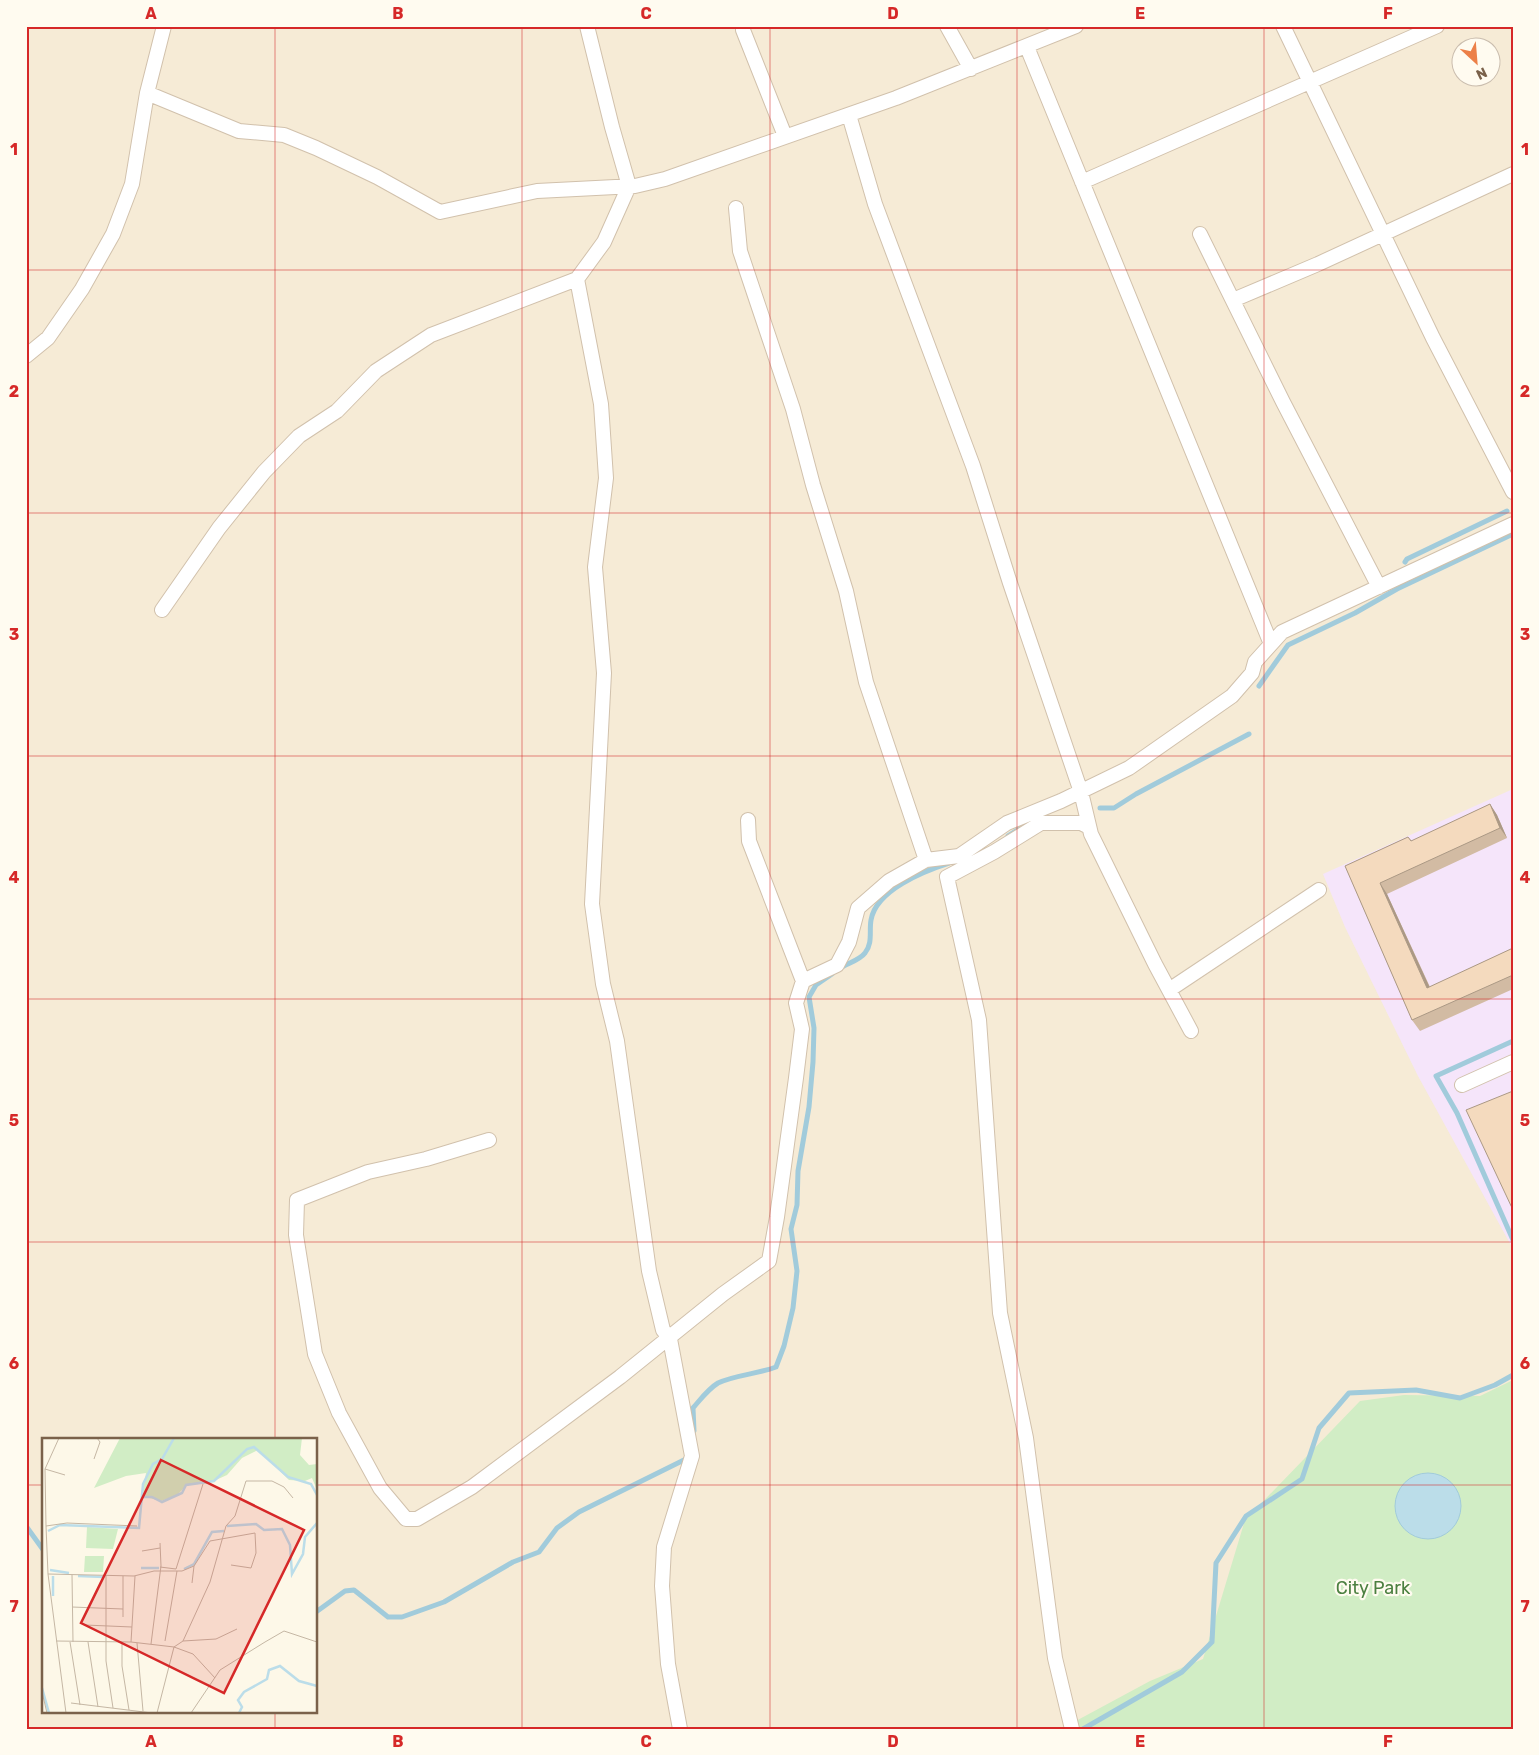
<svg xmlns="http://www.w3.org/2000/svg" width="1539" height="1755" font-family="Rubik,sans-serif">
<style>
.residential{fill:#f6ebd6;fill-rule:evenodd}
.education{fill:#f5e5fa}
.green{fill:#d1edc5}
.water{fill:#bbdde9;stroke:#a1cbdb}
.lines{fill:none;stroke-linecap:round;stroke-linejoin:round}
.stream{stroke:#a1cbdb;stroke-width:5}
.minor-casing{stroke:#d1c1ac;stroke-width:16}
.minor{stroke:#fff;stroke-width:14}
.wall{fill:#d2bba3}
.shaded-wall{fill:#ab9985}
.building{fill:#f4dabe;stroke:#ab9985}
.grid{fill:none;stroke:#d62828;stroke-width:1;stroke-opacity:0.55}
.labels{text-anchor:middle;stroke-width:4.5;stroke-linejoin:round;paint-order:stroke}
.park-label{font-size:18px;fill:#4c8041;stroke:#fffbf0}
.inset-river{fill:none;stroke:#bbdde9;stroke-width:2.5}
.inset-road{fill:none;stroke:#c5b7a4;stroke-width:1}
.view{fill:#d62828;fill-opacity:0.15;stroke:#d62828;stroke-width:2.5}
.inset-edge{fill:none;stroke:#7a614a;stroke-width:2.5}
.neatline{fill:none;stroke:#d62828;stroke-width:2}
.grid-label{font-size:16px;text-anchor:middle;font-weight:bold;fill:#d62828}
</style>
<rect width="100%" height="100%" fill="#fdf8e8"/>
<!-- residential -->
<path class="residential" d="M26,26H1513V1729H26ZM1462,48H1492V78H1462ZM44,1439H316V1711H44Z"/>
<!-- education -->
<path class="education" d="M1513,789V1249L1418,1076L1345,927L1323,874Z"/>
<!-- green -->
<path class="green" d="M1513,1380V1729H1061L1150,1681L1203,1659L1245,1520L1360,1401L1404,1395L1480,1396Z"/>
<!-- water -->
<path class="water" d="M1395 1506a33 33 0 1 1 66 0a33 33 0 1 1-66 0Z"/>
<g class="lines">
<!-- stream -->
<path class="stream" d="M1405,562L1407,559L1507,511
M1259,686L1288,645L1355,613L1397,589L1513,534
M1100,808H1114L1136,794L1249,734
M1008,836L1029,823
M839,969C846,964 860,960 865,953C873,943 869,931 871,920C876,890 924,871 949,863
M1513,1041L1436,1076L1457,1113L1513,1240
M694,1431L693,1408C700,1400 708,1389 718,1383C735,1375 758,1374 776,1367L784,1346L793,1308L797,1271L791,1229L797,1205L798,1171L809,1107L813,1062L814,1028L809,997L816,985L832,974
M26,1526L44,1551
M316,1612L345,1591L354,1590L388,1617H402L444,1602L513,1562L539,1552L557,1528L579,1512L688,1458
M1083,1729L1182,1672L1212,1642L1216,1563L1246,1516L1302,1479L1319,1428L1349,1393L1416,1390L1460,1398L1495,1385L1513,1375"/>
<!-- minor casing -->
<g class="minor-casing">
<path id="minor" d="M947,26L971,69
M1283,26L1433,338L1513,492
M743,30L785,136
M1027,47L1271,644
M147,93L239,131L284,135L316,148L377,177L440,212L537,191L635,186L665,179L896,98L1076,26
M849,115L875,204L973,466L1010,583L1081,792L1091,834L1155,964L1191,1031
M1082,182L1437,26
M736,208L740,251L793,409L813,485L846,591L866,682L926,860
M1200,234L1283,402L1379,587
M577,279L601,404L606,478L595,567L604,673L592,904L603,984L617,1041L649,1271L663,1330L670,1339L692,1456L664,1547L662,1586L668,1664L680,1729
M1233,300L1318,264L1513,174
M26,356L48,338L82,289L113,234L132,184L147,93L164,26
M162,610L219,528L264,472L299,436L337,411L376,371L431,335L577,279L604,242L629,186L612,127L587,26
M803,981L837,965L849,942L858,908L889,881L926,860L959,856L1007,823L1061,801L1129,768L1232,696L1252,673L1255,662L1282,632L1513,524
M1169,990L1319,890
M1462,1085L1513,1062
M489,1140L426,1159L368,1172L297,1200L296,1235L315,1354L339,1413L380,1488L406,1519H417L472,1487L620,1377L723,1294L769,1261L777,1217L796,1078L802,1029L796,1003L803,981L749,841L748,820
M1072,1729L1055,1658L1026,1438L1000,1313L979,1020L947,877L994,852L1041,823H1081L1089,827"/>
</g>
<!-- minor -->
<use href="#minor" class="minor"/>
</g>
<!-- wall -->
<path class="wall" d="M1490,804L1497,815L1507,838L1387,894L1430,987L1513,948V989L1420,1031L1412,1020L1345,866L1408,837L1412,841Z"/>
<!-- shaded-wall -->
<path class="shaded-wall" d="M1490,804L1497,815L1507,838L1500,828Z
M1380,883L1387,894L1435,999L1427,988Z"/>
<!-- building -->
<path class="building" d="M1490,804L1500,828L1380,883L1427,988L1513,948V975L1412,1020L1345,866L1408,837L1411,841Z
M1513,1091V1210L1466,1110Z"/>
<!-- grid -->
<path class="grid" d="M275,26V1439M522,26V1729M770,26V1729M1017,26V1729M1264,26V1729M26,270H1513M26,513H1513M26,756H1513M26,999H1513M26,1242H1513M26,1485H44M316,1485H1513M275,1711V1729"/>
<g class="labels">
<!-- park labels -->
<g class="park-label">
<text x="1373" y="1594">City Park</text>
</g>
</g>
<!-- overview -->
<g transform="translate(42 1438)">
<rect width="275" height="275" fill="#fdf8e8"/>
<path d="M78,0H260L258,17L267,27L275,26V52L270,40L263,43L247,42L216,12L200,20L185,37L165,46H146L135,57L119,63L100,58L104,35L84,38L52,50ZM45,89L76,91L71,111L44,110ZM43,118H62L61,134H42Z" fill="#d1edc5"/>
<path class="inset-river" d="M99,59H110L120,64L140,55L144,47L172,43L205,11L212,9L246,39L269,46L275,57M185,88L214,86L222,92L240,91L248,107L250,136L261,116L263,99L275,85M6,93L18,87L97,90L101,46L111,26L120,21L132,0M99,130H117M142,131L152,126L170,94L182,93M8,132L27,135M36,138L62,139M11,158V138M0,250L7,275M197,275L200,269L196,262L202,254L225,241L227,232L238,228L257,243L275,248"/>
<path class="inset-road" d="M17,0L3,31L4,88L6,136L24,275M52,21L58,4L55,0M3,31L23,37M4,88L25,85L95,88M100,113L118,110M118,129L134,131L161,46M6,136L92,138L112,133H140L152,128M30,137L31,204M64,138V223L71,270M81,138V179M150,145L152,128L168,103L213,95L214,115L209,130L189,127M30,169L81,171M43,187L90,189M14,203L89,204L132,209L151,216L173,240M123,203L135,133M141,203L168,144L184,88L193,78L204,43H230L242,49L251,60M28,204L38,267M46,204L56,269M80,204V228L87,272M89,204L93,138M95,205L101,273M109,206L119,128L118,105M0,254L5,275M29,265L110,275M115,275L132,209L141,203L174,201L195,191M149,275L178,232L223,204L242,193L275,204"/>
<path class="view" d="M119,22L262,92L182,255L39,185Z"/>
<rect width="275" height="275" class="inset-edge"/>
</g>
<!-- border -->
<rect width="1539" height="1755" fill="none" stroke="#fffbf0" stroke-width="55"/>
<!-- north arrow -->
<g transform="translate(1476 62) rotate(154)"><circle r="24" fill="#fffbf0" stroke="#cabdae"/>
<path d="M0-4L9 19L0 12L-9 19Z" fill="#ec8048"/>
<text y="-8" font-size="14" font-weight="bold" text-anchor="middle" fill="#7a614a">N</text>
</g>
<rect x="28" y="28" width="1484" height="1700" class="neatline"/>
<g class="grid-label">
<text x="151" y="19">A</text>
<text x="398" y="19">B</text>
<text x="646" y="19">C</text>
<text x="893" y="19">D</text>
<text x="1140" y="19">E</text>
<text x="1388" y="19">F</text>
<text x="14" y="155">1</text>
<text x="1525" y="155">1</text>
<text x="14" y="397">2</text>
<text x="1525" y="397">2</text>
<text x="14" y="640">3</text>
<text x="1525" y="640">3</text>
<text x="14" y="883">4</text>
<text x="1525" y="883">4</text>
<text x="14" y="1126">5</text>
<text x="1525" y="1126">5</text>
<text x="14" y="1369">6</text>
<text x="1525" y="1369">6</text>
<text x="14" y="1612">7</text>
<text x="1525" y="1612">7</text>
<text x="151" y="1747">A</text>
<text x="398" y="1747">B</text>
<text x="646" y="1747">C</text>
<text x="893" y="1747">D</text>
<text x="1140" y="1747">E</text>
<text x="1388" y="1747">F</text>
</g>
</svg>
